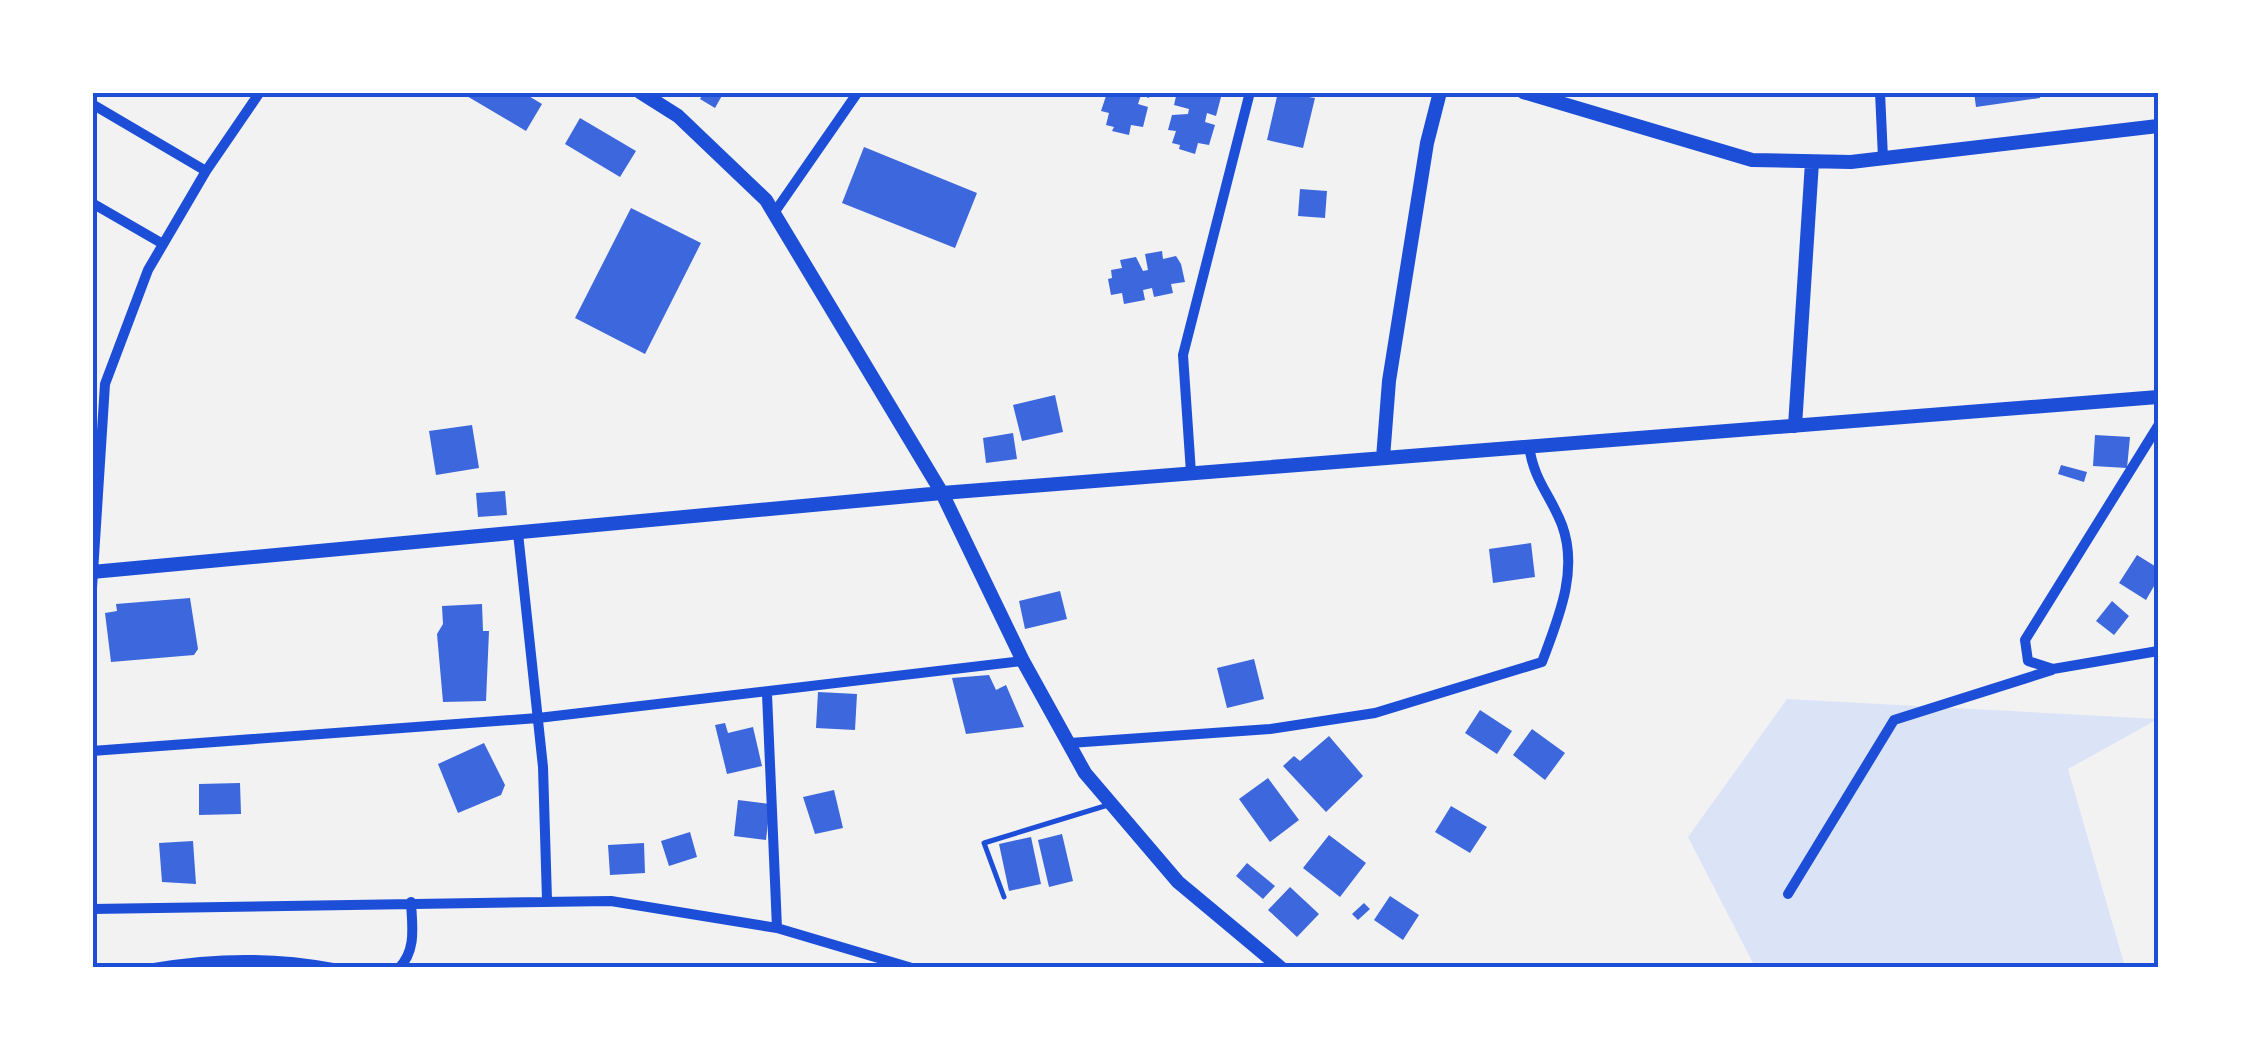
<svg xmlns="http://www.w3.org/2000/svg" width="2251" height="1060" font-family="'Open Sans',sans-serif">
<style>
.green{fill:#dbe4f7}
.building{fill:#3d67dc}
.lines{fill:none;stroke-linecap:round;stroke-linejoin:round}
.service{stroke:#1d4ed8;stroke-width:5}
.minor{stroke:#1d4ed8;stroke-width:10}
.tertiary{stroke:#1d4ed8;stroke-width:14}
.neatline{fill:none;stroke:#1d4ed8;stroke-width:4}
</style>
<rect width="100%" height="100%" fill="#f2f2f2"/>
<!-- green -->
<path class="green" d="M1787,699L2158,719L2068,769L2125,967H1755L1688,837Z"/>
<!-- building -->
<path class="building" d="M460,92H522L542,104L526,131Z
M704,92H724L715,108L700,99Z
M1122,92H1151L1149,98L1141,95L1138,104L1148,107L1143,127L1131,125L1129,135L1112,131L1114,127L1106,125L1109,113L1101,111L1106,96Z
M1177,92H1213L1221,97L1216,116L1207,113L1205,122L1215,125L1209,145L1198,143L1195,154L1179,149L1180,145L1172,143L1176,131L1168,130L1172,115L1188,114L1189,109L1174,105Z
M1278,92L1315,98L1303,148L1267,140Z
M1974,92H2039L2040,98L1976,107Z
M580,118L636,151L620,177L565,144Z
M864,147L977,193L955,248L842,203Z
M1300,189L1327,191L1325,218L1298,216Z
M631,208L701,243L645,354L575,318Z
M1162,251L1163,259L1176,256L1181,264L1185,282L1171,284L1173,293L1154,297L1152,288L1143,290L1145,300L1124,304L1122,293L1111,295L1108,279L1112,278L1111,270L1122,268L1120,260L1136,257L1143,271L1148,270L1145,254Z
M1055,395L1063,432L1022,441L1013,405Z
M472,425L479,468L436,475L429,431Z
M1013,433L1017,459L986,463L983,438Z
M2095,435L2130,437L2127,468L2093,466Z
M2061,465L2087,472L2084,482L2058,474Z
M505,491L507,515L478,517L476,493Z
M1531,543L1535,577L1493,583L1489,549Z
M2137,555L2158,568V579L2146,600L2119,583Z
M1060,591L1067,619L1025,629L1019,601Z
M190,598L198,649L194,655L111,662L105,613L117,611L116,604Z
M2112,601L2129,616L2114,635L2096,621Z
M482,604L483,631H489L486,701L443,702L437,634L443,624L442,606Z
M1254,659L1264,699L1227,708L1217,668Z
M989,675L996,690L1006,685L1024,727L966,734L952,678Z
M818,692L857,694L855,730L816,728Z
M1480,710L1512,731L1497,754L1465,733Z
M725,723L728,733L753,727L762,766L727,774L715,725Z
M1532,729L1565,753L1545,780L1513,755Z
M1329,736L1363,776L1326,812L1283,766L1294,756L1300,761Z
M484,743L505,785L501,795L458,813L438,764Z
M1268,778L1299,820L1270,842L1239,799Z
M240,783L241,814L199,815V784Z
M834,790L843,828L815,834L803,797Z
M738,800L770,804L766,840L734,836Z
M1451,806L1487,827L1470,853L1435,832Z
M690,832L697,857L669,866L661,841Z
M1062,834L1073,881L1049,887L1038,840Z
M1329,835L1366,863L1340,897L1303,868Z
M1031,837L1041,884L1009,891L999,844Z
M193,841L196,884L162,882L159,843Z
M644,843L645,873L610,875L608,845Z
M1247,863L1275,886L1263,899L1236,876Z
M1290,887L1319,914L1297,937L1268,910Z
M1390,896L1419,915L1403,940L1374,920Z
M1364,903L1370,909L1358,920L1352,914Z"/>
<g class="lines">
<!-- service -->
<path class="service" d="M1004,897L984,843L1108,805"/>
<!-- minor -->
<path class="minor" d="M1880,92L1883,158
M92,104L206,171
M92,203L163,244
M774,213L858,92
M2158,426L2025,640L2028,661L2053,669L2158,651
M1191,473L1183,355L1250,92
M518,533L543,767L547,900
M92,588L105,384L148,270L206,171L260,92
M767,694L777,928
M1070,743L1270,729L1375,713L1542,662C1558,619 1579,571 1562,525C1550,494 1534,481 1529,446
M92,751L538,718L1023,661
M1788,894L1894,720L2052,670
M92,909L611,901L777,928L912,968
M154,968C212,958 275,957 333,968
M399,968C417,950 412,925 411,902"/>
<!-- tertiary -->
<path class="tertiary" d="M640,92L678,116L766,200L942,493L1023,661L1085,773L1178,882L1281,968
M1523,92L1752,160L1851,162L2158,126
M1795,426L1812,162
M1383,458L1389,381L1427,143L1440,92
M92,572L942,493L2158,397"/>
</g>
<!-- border -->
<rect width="2251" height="1060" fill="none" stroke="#ffffff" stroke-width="190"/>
<rect x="95" y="95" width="2061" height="870" class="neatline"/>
</svg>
